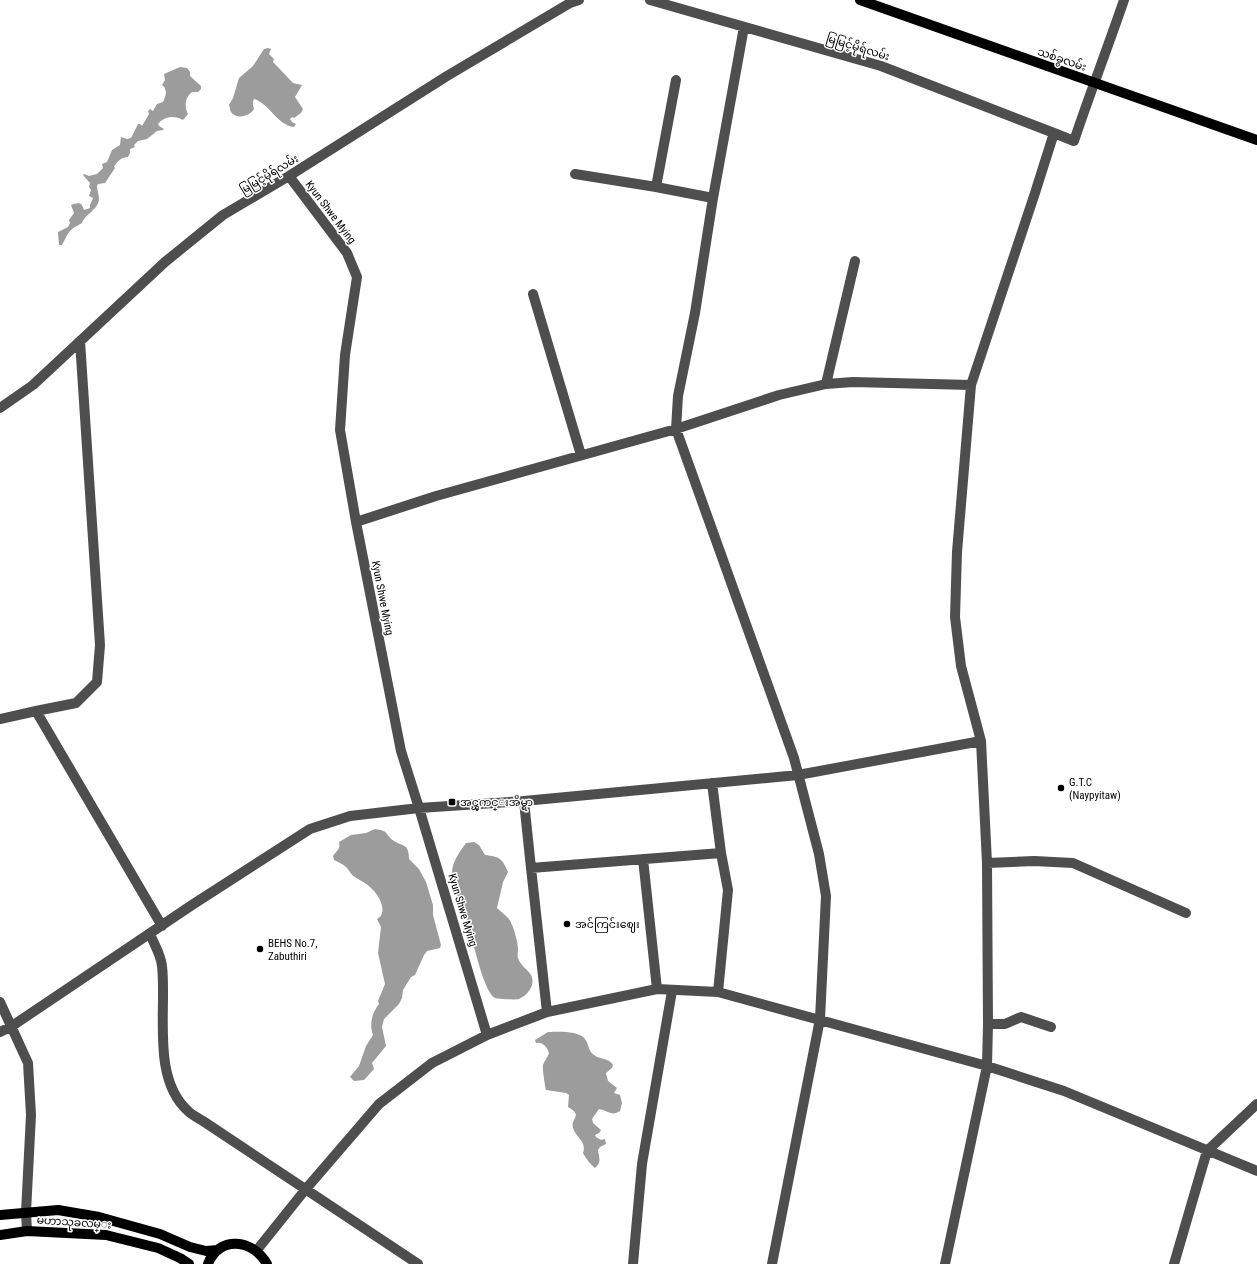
<svg xmlns="http://www.w3.org/2000/svg" width="1257" height="1264" font-family="'Roboto Condensed','Noto Sans Myanmar',sans-serif">
<style>
.water{fill:#9c9c9c}
.lines{fill:none;stroke-linecap:round;stroke-linejoin:round}
.minor{stroke:#4e4e4e;stroke-width:10}
.major{stroke:#000;stroke-width:10}
.poi-dot{fill:#000;stroke:#fff;stroke-width:1.5}
.labels{text-anchor:middle;stroke-width:3;stroke-linejoin:round;paint-order:stroke}
.street-label{font-size:11px;fill:#000;stroke:#fff}
.poi-label{font-size:11px;fill:#000;stroke:#fff;text-anchor:start}
</style>
<rect width="100%" height="100%" fill="#fff"/>
<!-- water -->
<path class="water" d="M268,48L271,49L269,54L274,59L273,62L293,83L302,85L295,97L303,109L301,113L294,118L292,117L290,119L292,122L296,124L294,127C277,125 270,104 254,99C252,102 253,105 254,109C250,116 237,120 231,112C230,110 230,108 229,105L233,98L239,78L253,66L264,49Z
M180,67L187,68L190,72V76L201,86V89L198,92H192C185,97 184,107 188,114L183,120C175,115 164,116 158,124L159,126L164,129L163,130L157,131L147,139L138,141L134,145L135,147L130,149V153L128,157C122,157 117,161 114,167L115,168L105,183L98,184L97,186C97,190 99,194 99,199C98,210 86,213 82,223C67,231 70,231 62,245H59L58,232L68,227L70,223L69,220L74,213L71,205C78,202 82,202 84,210L90,208V205L93,198L89,196L91,190L89,187L90,183L83,175L84,174L89,176L97,174L103,168L102,164L107,162L112,150L120,145L121,137L127,139L131,138L138,124H140L142,126L149,114L148,111L150,109L153,111L157,104L163,102C166,96 168,89 162,85L165,80L164,74Z
M375,829C390,831 384,834 394,841C403,847 409,843 409,859L419,869L426,882L433,905V915L441,945L440,948L427,951L424,955L415,975L411,977L403,990L402,998L399,1004L384,1019L382,1027L386,1046L372,1063L374,1069L364,1080L354,1081L350,1077L359,1066L366,1046L373,1035C369,1024 372,1013 379,1004L378,1001L385,984L378,953L381,927L377,919C388,913 380,897 373,890C368,884 361,881 355,877C351,875 350,871 347,868C343,864 338,862 334,860L333,856C336,851 341,849 339,842L351,835L366,833Z
M474,842L479,845L485,855C500,857 502,858 508,872L503,882L497,908C501,912 510,918 511,923C514,928 518,943 518,949C518,952 517,955 518,958C520,965 527,969 531,975C536,985 528,995 519,999C516,1000 497,999 495,998C482,991 471,929 465,913C460,901 453,889 452,876C451,863 459,853 466,843Z
M548,1032C557,1032 578,1030 585,1039C589,1044 588,1051 594,1055C600,1060 608,1057 613,1065L612,1068L606,1073L608,1081L617,1088L614,1093L620,1095L622,1103L620,1111C612,1117 607,1110 599,1109L592,1119L593,1123L601,1130L599,1133L595,1135L596,1137L601,1140L605,1139L606,1144L600,1147L598,1150C599,1158 602,1162 595,1168C590,1164 586,1159 583,1153C587,1141 576,1138 573,1128C570,1118 584,1116 568,1107L569,1095L566,1093L546,1090C545,1087 542,1066 543,1065C544,1061 548,1057 549,1053C547,1047 543,1042 536,1043L535,1040Z"/>
<g class="lines">
<!-- minor -->
<path class="minor" d="M650,0L881,66L1054,133
M744,27L713,198L695,313L678,396L676,429L794,758L819,854L826,896L820,1019L772,1264
M575,174L656,187L713,198
M289,176L347,253L357,277L345,355L340,430L356,522L401,751L419,808L487,1035
M656,187L676,80
M533,294L581,455
M826,384L855,261
M0,408L33,385L165,262L223,215L289,176L447,76L570,3L579,0
M356,522L436,496L676,429L779,395L826,384L853,382L971,385
M36,711L162,926
M0,719L36,711L76,703L97,682L100,645L80,341
M712,783L721,853L728,890L718,992
M524,801L531,868L721,853
M643,859L657,989
M987,863L1034,861L1073,863L1186,913
M531,868L547,1012
M150,934C154,944 161,955 162,966C167,1009 151,1078 188,1111C192,1115 198,1118 203,1121L418,1264
M0,1002L28,1063L31,1115L26,1212L27,1231
M988,1024H1005L1021,1017L1051,1027
M0,1032L12,1026L192,905L310,829L350,816L419,808L524,801L798,775L981,741
M257,1250L305,1190L379,1104L432,1063L487,1035L547,1012L657,989L718,992L987,1066L1064,1091L1257,1171
M633,1264L642,1164L672,991
M945,1264L987,1066L988,1024L987,863L981,741L961,666L955,617L957,552L971,385L1035,193L1054,133L1074,141C1090,93 1108,47 1124,0
M1174,1264L1207,1151L1257,1104"/>
<!-- major -->
<path class="major" d="M860,0L1257,140
M0,1215L58,1210L99,1217L160,1234L190,1247L206,1251L218,1250
M0,1235L27,1231L106,1235L158,1248L180,1258L189,1264
M208,1264C219,1235 253,1239 267,1264"/>
</g>
<!-- markers -->
<g class="poi-dot">
<circle cx="1061" cy="788" r="4"/>
<rect x="448" y="798" width="8" height="8" rx="2"/>
<circle cx="567" cy="924" r="4"/>
<circle cx="260" cy="949" r="4"/>
</g>
<g class="labels">
<!-- street labels -->
<g class="street-label">
<text transform="translate(858 47) rotate(17)" y="4">မြမြင့်မိုရ်လမ်း</text>
<text transform="translate(1062 59) rotate(19)" y="4">သစ်ခွလမ်း</text>
<text transform="translate(269 174) rotate(-31)" y="4">မြမြင့်မိုရ်လမ်း</text>
<text transform="translate(331 212) rotate(53)" y="4">Kyun Shwe Mying</text>
<text transform="translate(383 598) rotate(79)" y="4">Kyun Shwe Mying</text>
<text transform="translate(463 910) rotate(73)" y="4">Kyun Shwe Mying</text>
<text transform="translate(74 1222) rotate(4)" y="4">မဟာသုခလမ္း</text>
</g>
<!-- poi labels -->
<g class="poi-label">
<text x="1069" y="786">G.T.C<tspan x="1069" dy="13">(Naypyitaw)</tspan></text>
<text x="460" y="806">အင္ၾကင္းအိမ္ရာ</text>
<text x="575" y="928">အင်ကြင်းဈေး</text>
<text x="268" y="947">BEHS No.7,<tspan x="268" dy="13">Zabuthiri</tspan></text>
</g>
</g>
</svg>
